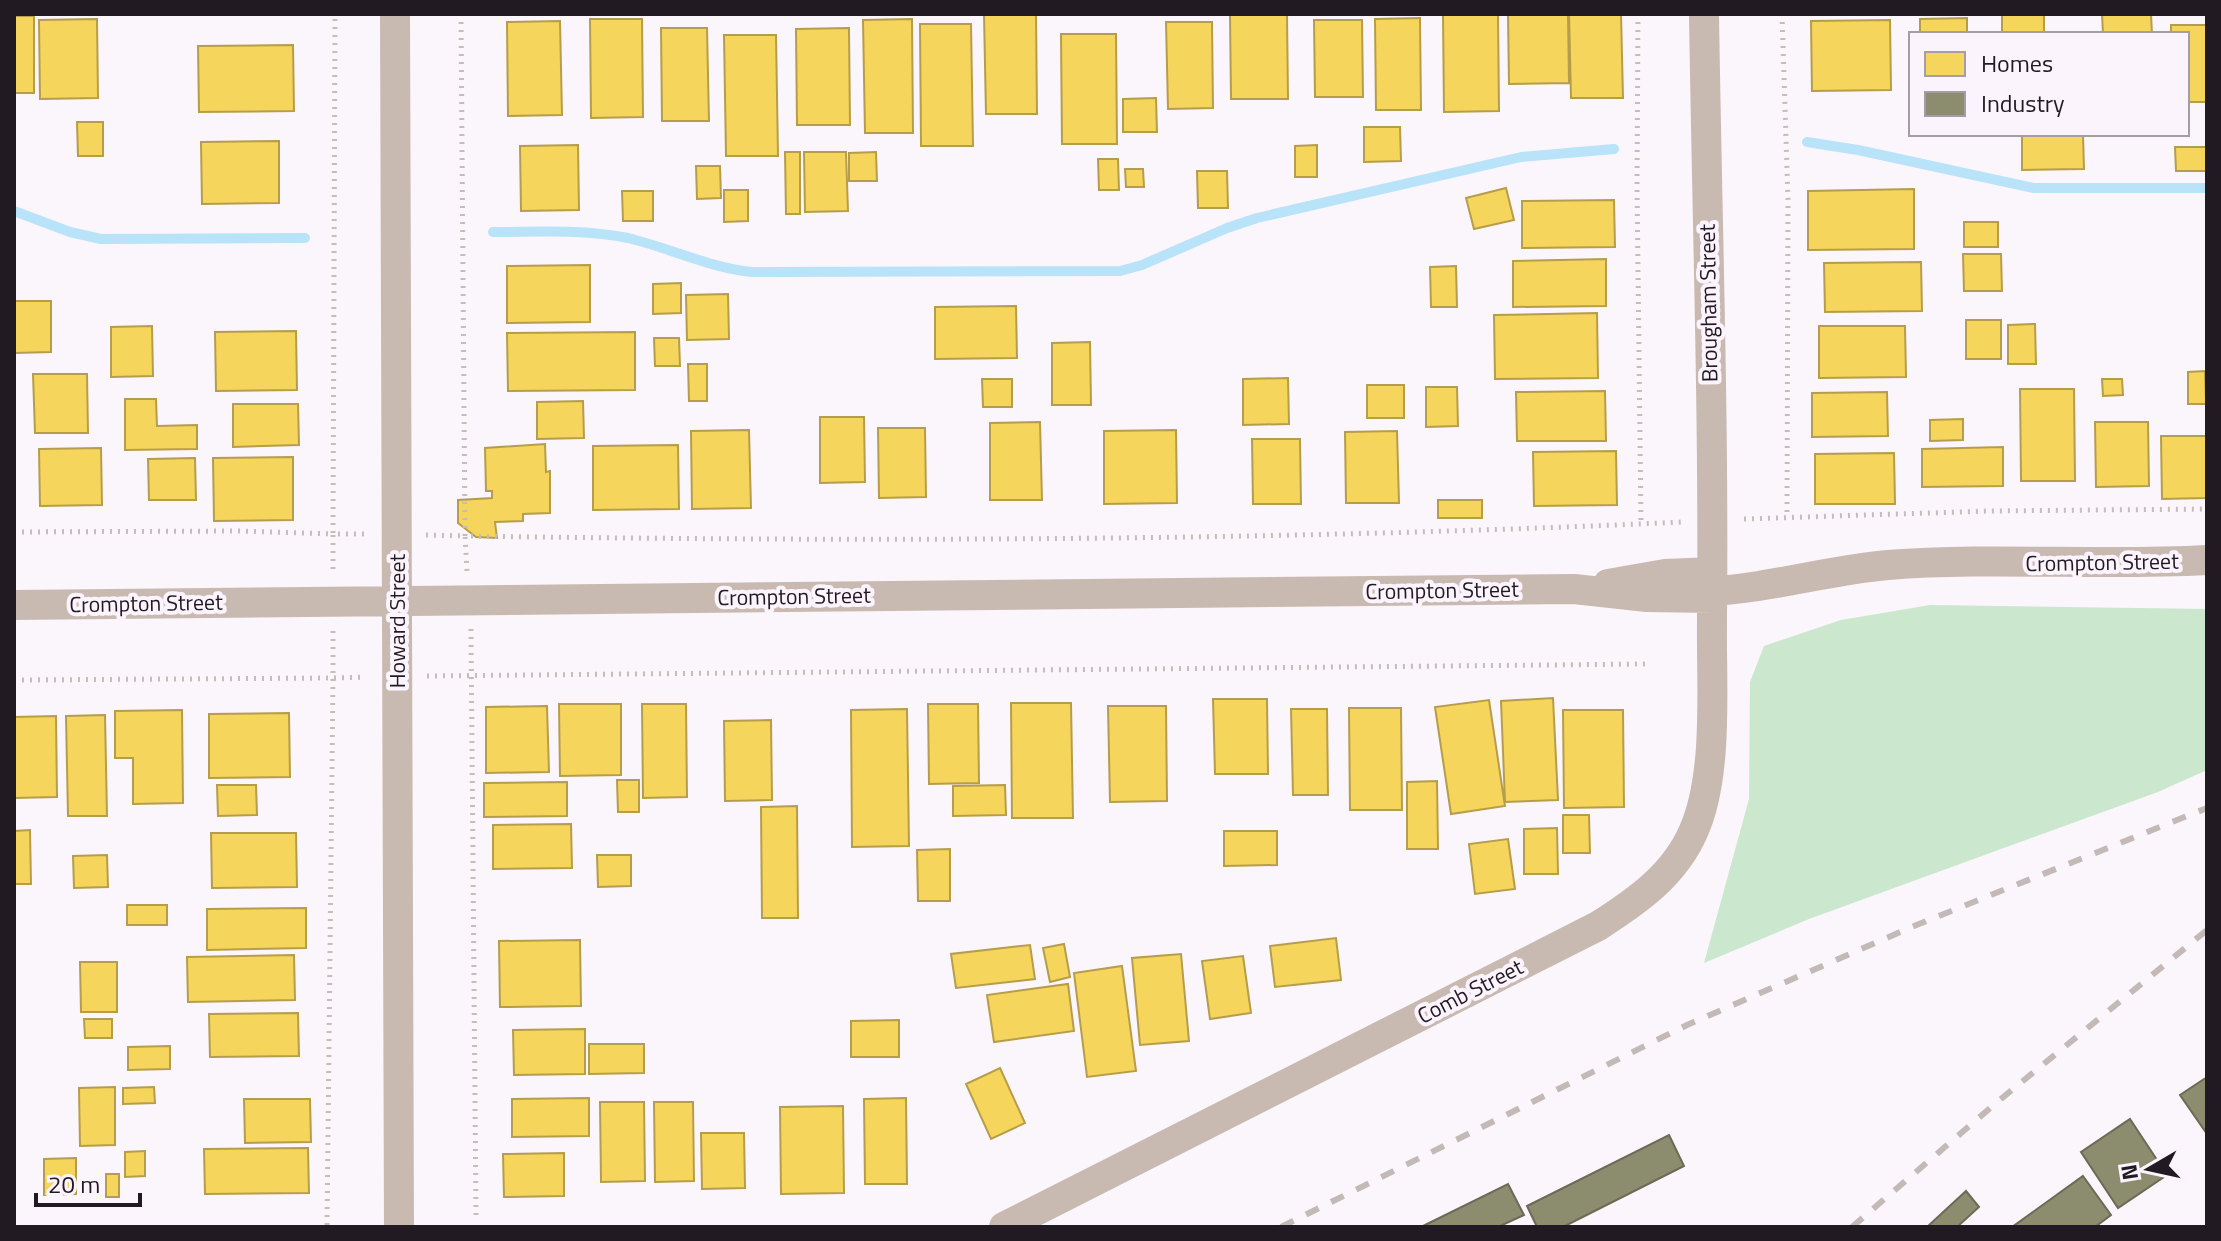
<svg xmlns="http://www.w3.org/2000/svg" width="2221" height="1241" font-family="'Titillium Web',sans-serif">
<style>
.green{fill:#cbe7ce}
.homes{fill:#f6d55c;stroke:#b69d4b;stroke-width:2}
.industry{fill:#8c8c6e;stroke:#6c6a57;stroke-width:2}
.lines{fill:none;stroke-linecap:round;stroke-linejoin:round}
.stream{stroke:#b8e3f9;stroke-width:10}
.path{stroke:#c6bcb8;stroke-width:5;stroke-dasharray:2 6;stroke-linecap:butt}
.minor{stroke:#c8bab1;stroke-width:30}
.rail{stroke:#c3bab8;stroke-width:6;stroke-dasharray:14 14;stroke-linecap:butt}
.labels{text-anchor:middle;stroke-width:8;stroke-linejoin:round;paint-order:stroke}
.street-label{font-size:22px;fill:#221a22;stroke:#fcf4fd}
</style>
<rect width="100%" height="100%" fill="#fbf6fb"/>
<!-- green -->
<path class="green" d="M1930,605L2207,609V770L2158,792L1809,919L1704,963L1749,799L1750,682L1764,646L1841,620Z"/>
<!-- homes -->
<path class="homes" d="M984,14H1036L1037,114H986Z
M1230,14H1287L1288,99H1231Z
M1443,14H1498L1499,111L1444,112Z
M1508,14H1568L1569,83L1509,84Z
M1569,14H1621L1623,98H1571Z
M2044,14V34H2002V15Z
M2102,14H2151L2152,34H2103Z
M14,16H34V93H14Z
M1420,18L1421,110H1376L1375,19Z
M1967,18V34H1920V19Z
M97,19L98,98L40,99L39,20Z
M590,19H642L643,117L591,118Z
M912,19L913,133H865L863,20Z
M1314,20H1362L1363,97H1315Z
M1890,20L1891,90L1812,91L1811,21Z
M560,21L562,115L508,116L507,22Z
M1166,22H1212L1213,108L1168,109Z
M920,24H971L973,146H921Z
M2171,25H2207V102H2187V34H2171Z
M661,28H707L709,121H662Z
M849,28L850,125H797L796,29Z
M1061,34H1116L1117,144H1062Z
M724,35H776L778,156H726Z
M293,45L294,111L199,112L198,46Z
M1156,98L1157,132H1123V99Z
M77,122H103V156H78Z
M1364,127H1400L1401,161L1364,162Z
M2022,134H2083L2084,169L2022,170Z
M279,141V203L202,204L201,142Z
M578,145L579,210L521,211L520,146Z
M1317,145V177H1295V146Z
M2175,147H2207V171H2176Z
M785,152H800V214H786Z
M804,152H846L848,211L805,212Z
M876,152L877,181H849V153Z
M1098,159H1118L1119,190H1099Z
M696,166H720L721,198L697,199Z
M1125,169H1143L1144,187H1126Z
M1197,171H1227L1228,208H1198Z
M1506,188L1514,220L1474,229L1466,198Z
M1914,189V249L1808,250V191Z
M724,190H748V221L724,222Z
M622,191H653V221H623Z
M1614,200L1615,247L1522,248V201Z
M1964,222H1998V247H1964Z
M1963,254H2001L2002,291H1964Z
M1606,259V306L1513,307V261Z
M1921,262L1922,311L1825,312L1824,263Z
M590,265V322L507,323V266Z
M1456,266L1457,307H1431L1430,267Z
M681,283V313L653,314V284Z
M728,294L729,339L687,340L686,295Z
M14,301H51V352L14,353Z
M1016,306L1017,358L935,359V307Z
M1597,313L1598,378L1495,379L1494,315Z
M1966,320H2001V359H1966Z
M2035,324L2036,364H2008V325Z
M152,326L153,376L111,377V327Z
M1819,326H1905L1906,377L1819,378Z
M296,331L297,390L216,391L215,332Z
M635,332V390L508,391L507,333Z
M654,338H679L680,366H655Z
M1090,342L1091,405H1052V343Z
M688,364H707V401H689Z
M2205,371L2206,404H2188V372Z
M33,374H87L88,433H35Z
M1288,378L1289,424L1243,425V379Z
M982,379H1012V407H983Z
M2102,379H2122L2123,395L2103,396Z
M1367,385H1404V418H1367Z
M1426,387H1457L1458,426L1426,427Z
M2020,389H2074L2075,481H2021Z
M1605,391L1606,441H1517L1516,392Z
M1887,392L1888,436L1812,437V393Z
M125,399H156L157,426L197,425V449L125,450Z
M583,401L584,438L537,439V402Z
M233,404H298L299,445L233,447Z
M820,417H864L865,482L820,483Z
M1963,419V440L1930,441V420Z
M1040,422L1042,500H990V423Z
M2095,422H2148L2149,486L2096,487Z
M878,428H925L926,497L879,498Z
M749,430L751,508L692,509L691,431Z
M1176,430L1177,503L1104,504V431Z
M1397,431L1399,503H1346L1345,432Z
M2161,436H2206L2207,498L2162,499Z
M1252,439H1300L1301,504H1253Z
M545,444L546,472L550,471V513L523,514V521L495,522L497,538L476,537L458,523V500L492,498V491H486L485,448Z
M678,445L679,509L593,510V446Z
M2003,447V486L1922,487V449Z
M101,448L102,505L40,506L39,449Z
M1616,451L1617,505L1534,506L1533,452Z
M1894,453L1895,504H1815V454Z
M293,457V520L214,521L213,458Z
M195,458L196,500H149L148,459Z
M1438,500H1482V518H1438Z
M1553,698L1558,800L1505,802L1501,701Z
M1213,699H1267L1268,774H1215Z
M1489,700L1505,806L1451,814L1435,707Z
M1011,703H1071L1073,818H1012Z
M559,704H621V775L560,776Z
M642,704H686L687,797L643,798Z
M928,704H978L979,783L929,784Z
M547,706L549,772L486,773V707Z
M1108,706H1166L1167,801L1110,802Z
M1349,708H1401L1402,810H1350Z
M907,709L909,846L852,847L851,710Z
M1291,709H1327L1328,795H1293Z
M182,710L183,803L133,804V758H115V711Z
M1563,710H1623L1624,807L1564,808Z
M289,713L290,777L209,778V714Z
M105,715L107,816H68L66,716Z
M56,716L57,797L14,798V717Z
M771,720L772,800L725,801L724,721Z
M617,780H639V812H618Z
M1437,781L1438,849H1407V782Z
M567,782V816L484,817V783Z
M217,785H256L257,815L218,816Z
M1005,785L1006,815L953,816V786Z
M797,806L798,918H762L761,807Z
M1563,815H1589L1590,853H1563Z
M571,824L572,868L493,869V825Z
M1557,828L1558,874H1524V829Z
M30,830L31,884H14V831Z
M1224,831H1277V865L1224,866Z
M211,833H296L297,887L212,888Z
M1508,839L1515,889L1475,894L1469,844Z
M950,849V901H918L917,850Z
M107,855L108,887L74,888L73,856Z
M597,855H631V886L598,887Z
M127,905H167V925H127Z
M306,908V948L207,950V909Z
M1336,938L1341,980L1275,987L1270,946Z
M580,940L581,1006L500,1007L499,941Z
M1064,944L1070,977L1050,982L1043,948Z
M1030,945L1035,979L956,988L951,954Z
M1181,954L1189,1041L1140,1045L1132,958Z
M294,955L295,1000L188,1002L187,957Z
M1243,956L1251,1013L1210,1019L1202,961Z
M80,962H117V1012H81Z
M1122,966L1136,1071L1087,1077L1074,973Z
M1068,984L1074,1031L994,1042L987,995Z
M298,1013L299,1056L210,1057L209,1014Z
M84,1019H112V1038H85Z
M899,1020V1057H851V1021Z
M585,1029V1074L514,1075L513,1030Z
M589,1044H644V1073L589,1074Z
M170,1046V1069L128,1070V1047Z
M1000,1068L1025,1123L991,1139L966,1084Z
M115,1087V1145L80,1146L79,1088Z
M154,1087L155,1103L123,1104V1088Z
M589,1098V1136L512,1137V1099Z
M906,1098L907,1184H865L864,1099Z
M244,1099H310L311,1142L245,1143Z
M600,1102H644L645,1181L601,1182Z
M654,1102H693L694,1181L655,1182Z
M843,1106L844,1193L781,1194L780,1107Z
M701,1133H744L745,1188L702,1189Z
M308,1148L309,1193L205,1194L204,1149Z
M145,1151V1176L125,1177V1152Z
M564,1153V1196L504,1197L503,1154Z
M76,1158V1194L44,1195V1159Z
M106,1174H119V1197H106Z"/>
<!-- industry -->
<path class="industry" d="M2207,1077V1134L2180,1095Z
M2130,1119L2167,1175L2118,1208L2081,1152Z
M1669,1135L1684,1166L1563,1227H1537L1527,1206Z
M2083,1176L2111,1215L2095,1227H2012Z
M1508,1184L1524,1215L1498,1227H1421Z
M1966,1191L1979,1207L1957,1227H1927Z"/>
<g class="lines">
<!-- stream -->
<path class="stream" d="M1807,142L1858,150L2034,188H2207
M14,211L70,232L101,239L305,238
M493,232C537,232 584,229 628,238C670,248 710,268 752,272L1120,271L1142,265L1227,228L1257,218L1521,157L1614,149"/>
<!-- path -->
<path class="path" d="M461,14L465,536C870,542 1277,541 1682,522
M1638,14L1637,185L1641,524
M1782,14L1788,200L1787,517
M1744,519L1989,511L2207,509
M14,532L237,531L333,534L335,14
M426,535L465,536L467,571
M333,569V534H368
M471,629L476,1216
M333,631V678L365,677
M427,676L1647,664
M14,680L333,678L327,1227"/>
<!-- minor -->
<path class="minor" d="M395,14L399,1227
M1608,584L1665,574L1712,572
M1712,591C1771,588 1828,570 1888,565C1994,557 2101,566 2207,560
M14,605L1574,589L1647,597L1712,598
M1004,1227L1598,926C1637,901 1675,875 1694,830C1719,773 1711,682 1712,620C1714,418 1707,216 1704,14"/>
<!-- rail -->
<path class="rail" d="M1281,1227L1687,1025L1914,926L2207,808
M1852,1227L1996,1103L2207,930"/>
</g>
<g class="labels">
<!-- street labels -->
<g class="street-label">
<text transform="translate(1708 303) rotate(-91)" y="8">Brougham Street</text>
<text transform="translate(2102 562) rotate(-1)" y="8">Crompton Street</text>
<text transform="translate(1442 590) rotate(-1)" y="8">Crompton Street</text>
<text transform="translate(794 596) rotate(-1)" y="8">Crompton Street</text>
<text transform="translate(146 603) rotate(-1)" y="8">Crompton Street</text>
<text transform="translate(397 621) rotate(-90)" y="8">Howard Street</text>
<text transform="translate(1470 991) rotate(-27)" y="8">Comb Street</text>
</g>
</g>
<!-- border -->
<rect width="2221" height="1241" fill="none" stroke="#221a22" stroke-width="32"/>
<!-- legend -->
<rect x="1909" y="32" width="280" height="104" fill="#fcf4fd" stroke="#a59da5" stroke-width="2"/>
<rect x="1925" y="52" width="40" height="24" fill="#f6d55c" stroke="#a59da5" stroke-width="2"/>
<text x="1981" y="72" font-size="24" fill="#221a22">Homes</text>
<rect x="1925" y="92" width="40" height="24" fill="#8c8c6e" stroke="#a59da5" stroke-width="2"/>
<text x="1981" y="112" font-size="24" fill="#221a22">Industry</text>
<!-- north arrow -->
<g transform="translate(2149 1169) rotate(261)" stroke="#fcf4fd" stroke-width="6" paint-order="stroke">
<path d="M0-6L14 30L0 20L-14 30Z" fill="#221a22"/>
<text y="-12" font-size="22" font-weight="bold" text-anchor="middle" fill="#221a22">N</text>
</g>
<!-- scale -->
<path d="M36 1193v12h104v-12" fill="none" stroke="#221a22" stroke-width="4"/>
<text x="48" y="1193" font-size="24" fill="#221a22" stroke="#fcf4fd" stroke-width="6" paint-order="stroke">20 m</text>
</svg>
